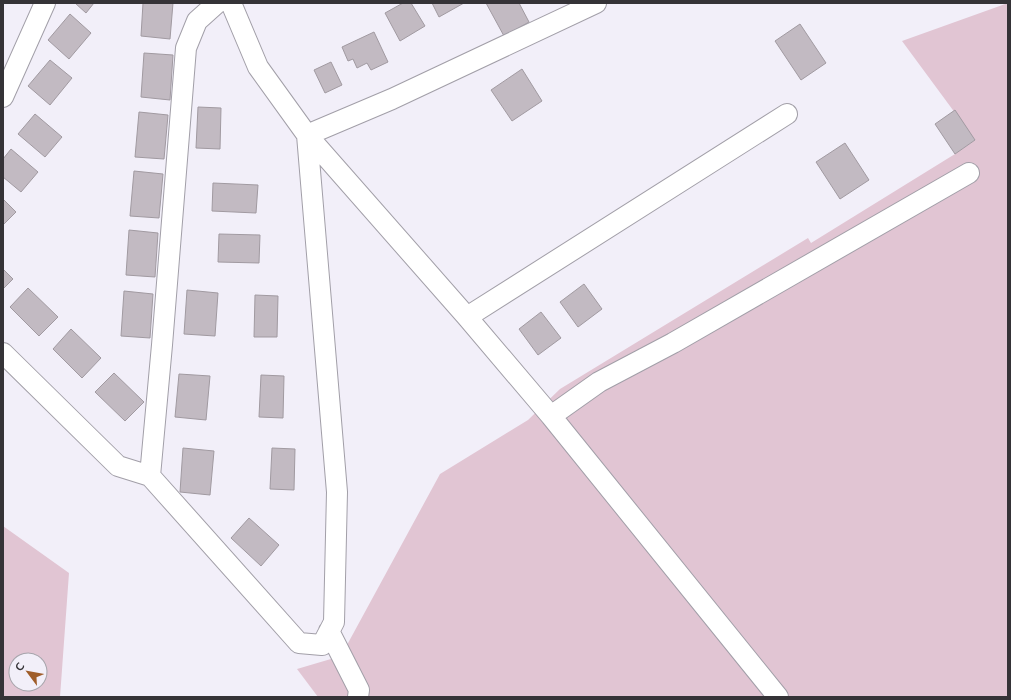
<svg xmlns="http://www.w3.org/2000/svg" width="1011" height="700" font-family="Mulish,sans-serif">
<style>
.green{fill:#e1c5d3;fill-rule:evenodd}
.building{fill:#c2bac2;stroke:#a19aa1}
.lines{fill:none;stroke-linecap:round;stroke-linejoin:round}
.minor-casing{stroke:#a29fa8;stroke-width:22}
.minor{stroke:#fff;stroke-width:20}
</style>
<rect width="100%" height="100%" fill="#f2eff9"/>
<!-- green -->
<path class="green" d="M1008,3V697H318L297,669L341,656L440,474L528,420L560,389L808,238L811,243L955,154L975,140L902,41Z
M3,526L69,573L60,697H3ZM16,660H40V684H16Z"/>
<!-- building -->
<path class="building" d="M75,3H94L86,13Z
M143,3H173L170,39L141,36Z
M403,3H411L425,26L400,41L385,13Z
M432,3H464L439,17Z
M486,3H519L529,22L504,36Z
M70,14L91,33L69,59L48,40Z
M800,24L826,63L801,80L775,41Z
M374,32L388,62L371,70L367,63L357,68L353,59L348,61L342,47Z
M144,53L173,55L170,100L141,97Z
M50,60L72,78L50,105L28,86Z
M331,62L342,85L325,93L314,70Z
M522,69L542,101L512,121L491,90Z
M198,107L221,108L220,149L196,148Z
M955,110L975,140L955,154L935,124Z
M139,112L168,115L164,159L135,157Z
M35,114L62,137L45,157L18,134Z
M845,143L869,180L840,199L816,162Z
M11,149L38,172L21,192L3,177V159Z
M134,171L163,174L159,218L130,216Z
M213,183L258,185L256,213L212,211Z
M3,199L16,212L3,225Z
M129,230L158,233L155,277L126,275Z
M219,234L260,235L259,263L218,262Z
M3,269L13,279L3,289Z
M584,284L602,309L578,327L560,302Z
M28,288L58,317L39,336L10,307Z
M187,290L218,293L215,336L184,334Z
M124,291L153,294L150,338L121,336Z
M255,295L278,296L277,337H254Z
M541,312L561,338L538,355L519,329Z
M71,329L101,358L82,378L53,349Z
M114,373L144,402L125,421L95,392Z
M179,374L210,376L206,420L175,417Z
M261,375L284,376L283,418L259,417Z
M183,448L214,451L210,495L180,492Z
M272,448L295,449L294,490L270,489Z
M249,518L279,545L261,566L231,538Z"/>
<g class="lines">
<!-- minor casing -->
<g class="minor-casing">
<path id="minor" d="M217,3L197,21L186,48L162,345L150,476L299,643L322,645L334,622L337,492L307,135L392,99L596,3
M231,3L258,67L307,135L467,317L551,416L778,697
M3,97L45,3
M467,317L787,114
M3,353L118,466L150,476
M551,416L599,382L673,343L969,173
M329,631L359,690L358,697"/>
</g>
<!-- minor -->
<use href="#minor" class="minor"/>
</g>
<!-- border -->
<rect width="1011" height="700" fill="none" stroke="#353337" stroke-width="8"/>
<!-- north arrow -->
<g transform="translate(28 672) rotate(302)"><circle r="19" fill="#f2eff9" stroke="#a6a4ab"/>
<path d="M0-3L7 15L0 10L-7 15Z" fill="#9f5d2a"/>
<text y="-6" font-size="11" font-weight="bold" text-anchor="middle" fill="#353337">С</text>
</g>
</svg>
